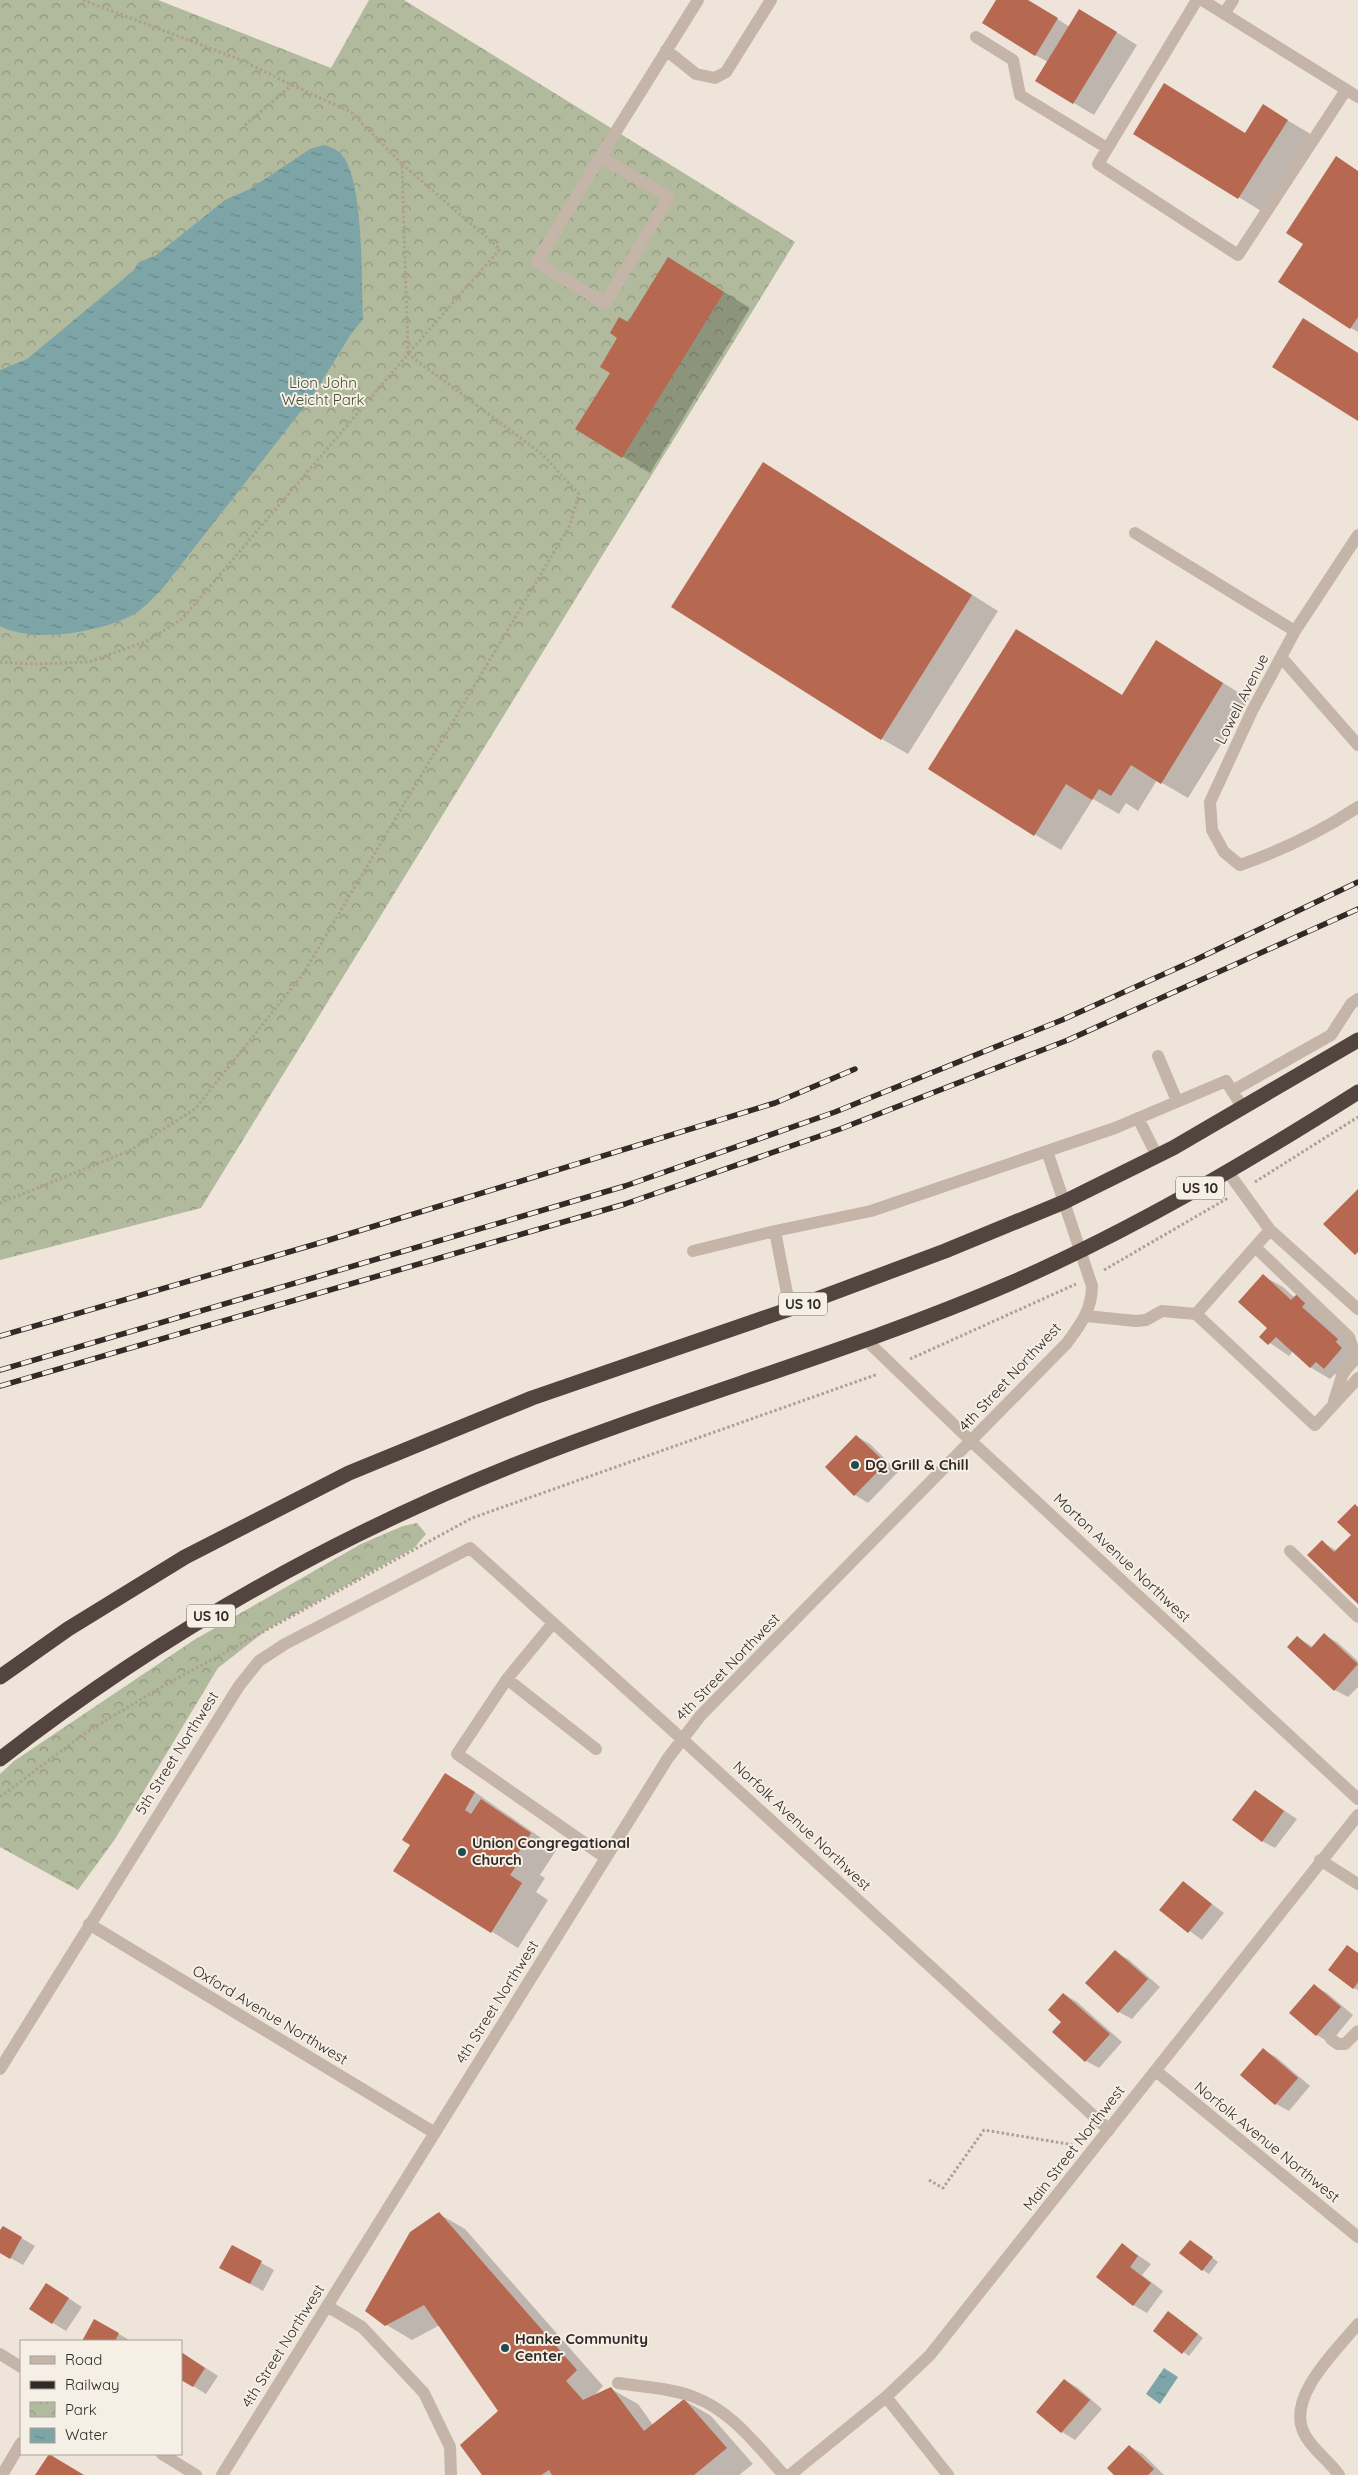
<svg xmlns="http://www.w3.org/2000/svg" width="1358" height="2475" font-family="Quicksand,sans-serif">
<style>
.park{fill:url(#park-crowns)}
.water{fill:url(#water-ripples)}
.shadow{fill:#0003}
.building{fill:#b66850}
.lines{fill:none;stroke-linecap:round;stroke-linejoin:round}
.path{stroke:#af9f92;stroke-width:3;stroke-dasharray:2.5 2.5;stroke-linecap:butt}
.minor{stroke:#c4b5a8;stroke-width:12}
.highway{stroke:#52453f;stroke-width:15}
.rail-casing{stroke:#322a27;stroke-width:5.5}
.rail{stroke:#f6efe6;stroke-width:4;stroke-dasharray:11;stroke-linecap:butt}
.poi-dot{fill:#224b4e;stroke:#f6efe6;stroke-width:2}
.labels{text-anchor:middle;stroke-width:4;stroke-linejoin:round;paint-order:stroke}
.shield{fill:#f6efe6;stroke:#6d6560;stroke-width:1}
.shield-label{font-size:14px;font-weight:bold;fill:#322a27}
.park-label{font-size:15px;fill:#424d2e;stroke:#f6efe6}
.street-label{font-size:15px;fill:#322a27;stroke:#f6efe6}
.poi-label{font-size:15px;font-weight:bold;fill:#322a27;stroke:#f6efe6;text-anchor:start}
</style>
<defs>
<pattern id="park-crowns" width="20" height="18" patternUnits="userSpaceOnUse" patternTransform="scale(1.25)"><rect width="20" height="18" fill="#b1ba9c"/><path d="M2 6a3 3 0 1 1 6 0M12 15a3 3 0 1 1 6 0" fill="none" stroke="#91977f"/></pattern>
<pattern id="water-ripples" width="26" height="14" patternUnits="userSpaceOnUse" patternTransform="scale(1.25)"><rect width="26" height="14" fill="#7da5a7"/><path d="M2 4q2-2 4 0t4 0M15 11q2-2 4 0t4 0" fill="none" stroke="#678788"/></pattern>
</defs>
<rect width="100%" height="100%" fill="#eee4da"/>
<!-- park -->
<path class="park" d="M0,0H158L331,68L369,0H404L795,242L201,1208L0,1260Z
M417,1523L426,1534L414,1548L269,1628L218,1668L115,1839L78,1890L0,1847V1774L14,1761L194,1640L361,1544L403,1526Z"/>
<!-- water -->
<path class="water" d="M323,145C333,147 340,151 345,159C364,192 361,279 363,319L351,334L312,397L162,589C154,597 145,607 136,613C104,632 34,644 0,626V370L27,359L133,271L139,262L155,256L225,200L250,189L310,149Z
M1164,2368L1178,2377L1160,2404L1146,2394Z"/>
<!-- shadow -->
<path class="shadow" d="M997,0H1027L1070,27L1100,22L1137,45L1094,115L1037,81L1048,62L1035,55Z
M1263,106L1314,136L1266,214L1135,133L1246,134Z
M1336,158L1358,171V332L1351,328L1305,244Z
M695,274L750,308L650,473L577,429L611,373L628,324Z
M763,463L998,611L908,754L882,739Z
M1016,630L1123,696L1183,658L1249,699L1188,798L1157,780L1138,811L1126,803L1119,814L1093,799L1061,850L1034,834Z
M1263,1276L1283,1287L1295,1298L1298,1294L1357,1351L1358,1365L1344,1380L1335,1374L1330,1379L1310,1367L1293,1351L1289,1356L1261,1337L1269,1328Z
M856,1436L870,1444L898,1472L868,1503L855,1495L827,1467Z
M1358,1508V1603L1322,1542L1337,1551L1352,1535Z
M1324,1635L1337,1642L1358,1661V1687L1348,1697L1335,1690L1289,1647L1297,1637L1313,1647Z
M472,1790L557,1849L540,1875L545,1878L536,1892L548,1900L518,1948L395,1871Z
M1255,1791L1297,1819L1275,1848L1262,1841Z
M1183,1882L1224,1913L1202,1940L1161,1910Z
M1348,1947L1358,1953V1990L1353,1988Z
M1115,1952L1128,1959L1160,1987L1132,2019L1119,2012Z
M1314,1986L1327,1993L1353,2015L1330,2043L1317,2035Z
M1064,1994L1077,2002L1122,2042L1099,2068L1086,2061L1062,2022Z
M1263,2050L1276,2057L1310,2086L1289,2111L1276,2104Z
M439,2214L465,2229L603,2386L592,2398L611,2389L638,2404L653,2425L684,2400L711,2416L753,2464L739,2475H483L499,2411L440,2325L412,2340L385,2324Z
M3,2227L35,2246L23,2265L0,2252V2232Z
M1123,2245L1151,2264L1142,2275L1163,2291L1147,2313L1133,2305Z
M1196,2245L1218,2262L1209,2274L1203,2270Z
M232,2247L274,2270L263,2291L234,2275Z
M59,2292L82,2307L66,2331L30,2309Z
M1174,2316L1203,2338L1189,2356L1155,2331Z
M95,2321L119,2334L131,2341H84Z
M181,2352L218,2376L206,2394L193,2386Z
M1065,2380L1078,2388L1102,2409L1075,2440L1062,2432L1038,2412Z
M1129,2446L1143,2454L1164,2475H1116Z"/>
<!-- building -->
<path class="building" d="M996,0H1028L1058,18L1035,56L982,23Z
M1079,9L1117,32L1073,104L1035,81Z
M1164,83L1245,133L1263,104L1288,120L1238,199L1133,134Z
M1336,156L1358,171V317L1350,329L1278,282L1303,244L1286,233Z
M668,257L724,292L622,458L575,429L610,373L600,367L617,338L610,333L619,317L628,322Z
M1303,318L1358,353V421L1272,367Z
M763,462L972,595L881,740L671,607Z
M1016,629L1122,695L1156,640L1223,683L1161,784L1131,765L1111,796L1099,789L1092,800L1066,784L1034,836L928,769Z
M1358,1189V1252L1355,1255L1323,1224Z
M1263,1274L1291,1300L1298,1293L1307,1301L1302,1307L1338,1339L1336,1342L1342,1348L1324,1369L1316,1362L1310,1368L1276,1337L1268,1345L1259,1337L1267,1328L1238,1302Z
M856,1435L886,1463L854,1496L825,1467Z
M1355,1504L1358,1507V1604L1307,1555L1322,1540L1334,1552L1351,1535L1337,1522Z
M1324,1633L1358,1664L1334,1691L1287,1647L1297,1636L1311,1648Z
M445,1773L475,1792L465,1810L471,1814L481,1799L531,1833L514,1859L519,1862L510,1875L522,1883L491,1933L393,1871L410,1845L402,1840Z
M1255,1790L1284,1811L1262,1842L1232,1820Z
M1183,1881L1212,1904L1188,1933L1159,1910Z
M1347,1945L1358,1953V1982L1353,1989L1328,1970Z
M1115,1950L1148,1979L1118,2013L1085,1983Z
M1314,1984L1341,2007L1316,2036L1289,2013Z
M1063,1993L1110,2034L1085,2062L1052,2032L1061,2022L1048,2010Z
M1263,2048L1298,2078L1275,2105L1240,2075Z
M439,2212L577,2370L566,2381L583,2400L611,2387L644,2431L684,2399L727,2448L694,2475H552L549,2470L541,2475H482L460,2445L498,2411L424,2305L385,2326L365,2311L410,2232Z
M3,2226L22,2237L10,2259L0,2253V2230Z
M1190,2240L1213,2257L1202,2271L1179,2253Z
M1122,2243L1138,2256L1130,2267L1151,2283L1133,2306L1096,2277Z
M232,2245L262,2261L250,2284L219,2268Z
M46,2283L69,2298L52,2324L29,2309Z
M1168,2311L1198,2334L1182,2354L1153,2331Z
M94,2319L119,2333L115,2341H82Z
M181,2352L205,2368L193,2387L181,2380Z
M1064,2379L1090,2400L1061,2433L1036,2412Z
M1129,2445L1154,2469L1148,2475H1114L1107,2468Z
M49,2454L84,2475H35Z"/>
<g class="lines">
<!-- path -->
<path class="path" d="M83,0L241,60L292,85L244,126
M292,85L351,112L402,164
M402,164L500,249L408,354Z
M0,662L33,664L89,662L147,641L182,619L408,354L542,454L579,494L570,525L303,974L195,1109L129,1151L0,1203
M1255,1182L1358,1117
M1104,1270L1228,1198
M910,1359L1076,1284
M0,1797L85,1733L158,1689L472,1518L878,1374
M929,2180L943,2188L984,2130L1074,2145"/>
<!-- minor -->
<path class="minor" d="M1197,0L1098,164L1238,255L1346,90
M1202,0L1358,97
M1224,14L1233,0
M976,37L1013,60L1020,95L1107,148
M666,50L696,74L715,78L726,72L771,0
M600,157L537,262L605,304L669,197L600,157L698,0
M1135,533L1295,631
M1358,535L1295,631L1252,711L1210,802L1212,830L1224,852L1240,865C1283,850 1320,832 1358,807
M1281,657L1358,745
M1158,1056L1177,1101
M1232,1091L1331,1035L1351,1004L1358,999
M1138,1118L1157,1156
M1270,1230L1358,1309
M1255,1247L1349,1337L1355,1355L1342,1376L1334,1401
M693,1251L775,1231
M790,1309L775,1231L871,1211L1115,1128L1226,1081L1243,1108
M1196,1314L1315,1425L1358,1378
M1086,1316L1136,1321L1146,1320L1162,1311L1196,1314L1270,1230L1228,1172
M865,1339L972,1442L1358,1799
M1290,1551L1358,1617
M553,1623L507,1679L457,1754L606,1858
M507,1679L596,1749
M1320,1860L1358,1884
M89,1924L435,2133
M1331,2039L1338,2044H1345L1358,2031
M0,2069L239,1686L259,1661L285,1644L470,1548L682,1739L1109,2130
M1156,2071L1358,2237
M327,2306L362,2327L424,2393L450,2447L451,2475
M0,2354L21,2367
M618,2383C642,2387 671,2388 694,2397C732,2411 757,2446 784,2475
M886,2397L948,2475
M162,2454L196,2475
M2,2475L21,2443
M222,2475L668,1758L701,1715L1067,1343C1080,1325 1092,1310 1092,1286L1047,1151
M790,2475L886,2397L930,2355L1358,1815
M1339,2475C1329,2460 1311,2449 1304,2433C1286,2397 1336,2351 1358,2324"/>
<!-- highway -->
<path class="highway" d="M0,1677L68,1629L185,1557L349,1473L532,1398L790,1309L945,1251L1064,1202L1173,1148L1358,1040
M0,1759C162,1633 345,1530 537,1456C693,1395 856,1350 1011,1283C1132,1230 1246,1163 1358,1092"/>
<!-- rail casing -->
<g class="rail-casing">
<path id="rail" d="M0,1336L316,1244L775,1103L855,1069
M0,1370L625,1186L835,1112L1062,1020L1193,961L1358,882
M0,1386L625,1204L840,1129L1068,1040L1358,909"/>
</g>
<!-- rail -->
<use href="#rail" class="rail"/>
</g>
<!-- markers -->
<g class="poi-dot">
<circle cx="855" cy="1465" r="5"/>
<circle cx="462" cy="1852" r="5"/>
<circle cx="505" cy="2348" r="5"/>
</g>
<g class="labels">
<!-- shield labels -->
<g class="shield">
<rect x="1176" y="1176.5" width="48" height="23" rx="4"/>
<rect x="779" y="1292.5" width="48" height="23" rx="4"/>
<rect x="187" y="1604.5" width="48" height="23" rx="4"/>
</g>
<g class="shield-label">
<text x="1200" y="1193">US 10</text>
<text x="803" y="1309">US 10</text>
<text x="211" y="1621">US 10</text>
</g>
<!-- park labels -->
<g class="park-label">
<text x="323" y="388">Lion John<tspan x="323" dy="17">Weicht Park</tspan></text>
</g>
<!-- street labels -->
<g class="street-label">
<text transform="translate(1242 699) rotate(-63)" y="5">Lowell Avenue</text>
<text transform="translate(1010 1377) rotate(-47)" y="5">4th Street Northwest</text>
<text transform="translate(1122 1558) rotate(43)" y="5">Morton Avenue Northwest</text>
<text transform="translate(728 1667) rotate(-46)" y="5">4th Street Northwest</text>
<text transform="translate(177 1753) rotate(-58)" y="5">5th Street Northwest</text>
<text transform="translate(802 1826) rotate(43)" y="5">Norfolk Avenue Northwest</text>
<text transform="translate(497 2002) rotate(-58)" y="5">4th Street Northwest</text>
<text transform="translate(270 2015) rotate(31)" y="5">Oxford Avenue Northwest</text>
<text transform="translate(1267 2142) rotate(39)" y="5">Norfolk Avenue Northwest</text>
<text transform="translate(1074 2148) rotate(-52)" y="5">Main Street Northwest</text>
<text transform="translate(283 2346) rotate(-58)" y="5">4th Street Northwest</text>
</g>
<!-- poi labels -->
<g class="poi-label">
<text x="865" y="1470">DQ Grill &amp; Chill</text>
<text x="472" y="1848">Union Congregational<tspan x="472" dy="17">Church</tspan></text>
<text x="515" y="2344">Hanke Community<tspan x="515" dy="17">Center</tspan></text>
</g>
</g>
<!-- legend -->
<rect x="20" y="2340" width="162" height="115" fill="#f6efe6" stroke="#a8a09a"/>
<rect x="30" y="2356" width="25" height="8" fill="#c4b5a8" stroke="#a8a09a"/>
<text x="65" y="2365" font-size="15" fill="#322a27">Road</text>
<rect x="30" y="2381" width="25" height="8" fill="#322a27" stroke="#a8a09a"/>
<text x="65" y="2390" font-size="15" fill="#322a27">Railway</text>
<rect x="30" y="2402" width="25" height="15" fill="url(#park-crowns)" stroke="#a8a09a"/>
<text x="65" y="2415" font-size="15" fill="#322a27">Park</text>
<rect x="30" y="2428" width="25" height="15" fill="url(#water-ripples)" stroke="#a8a09a"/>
<text x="65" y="2440" font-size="15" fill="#322a27">Water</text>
</svg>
